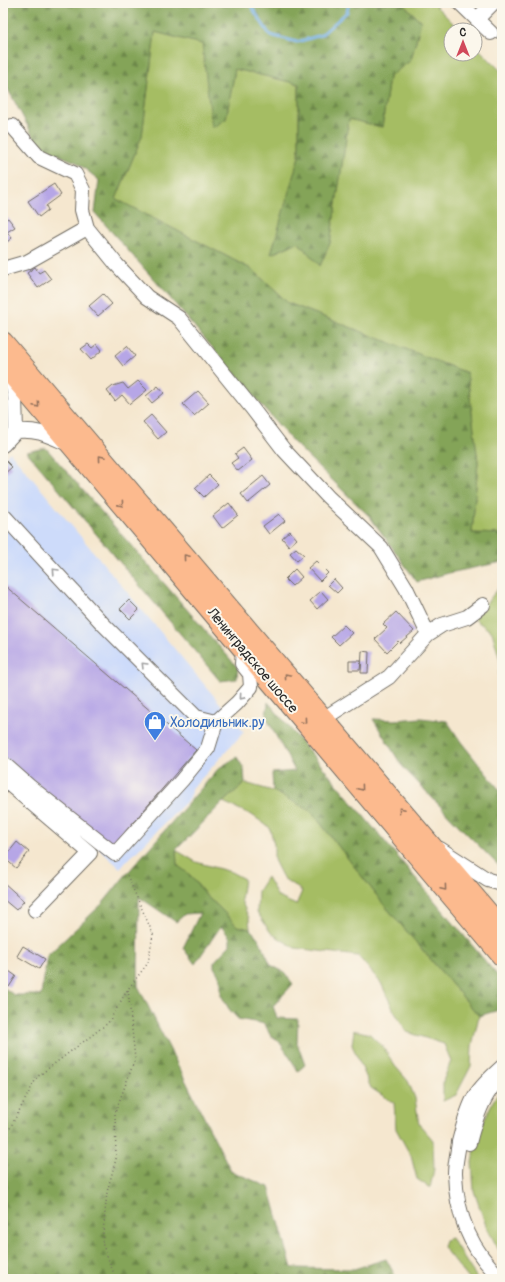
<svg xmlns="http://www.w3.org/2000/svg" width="505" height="1282" font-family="Pangolin,sans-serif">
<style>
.built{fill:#cddbfa}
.green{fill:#a5bd63;stroke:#687447}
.forest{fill:url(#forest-firs);stroke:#586842}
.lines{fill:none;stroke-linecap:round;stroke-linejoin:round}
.stream{stroke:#72aee3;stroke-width:3}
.building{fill:#b6a6e6}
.minor-casing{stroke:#726d64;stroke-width:16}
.highway-casing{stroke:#726d64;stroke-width:22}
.path{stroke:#726d64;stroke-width:1.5;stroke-dasharray:1 3;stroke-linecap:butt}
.minor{stroke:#fff;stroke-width:14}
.highway{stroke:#fcba8e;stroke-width:20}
.oneway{stroke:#94725c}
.oneway2{stroke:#a0a0a0}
.labels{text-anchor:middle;stroke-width:4;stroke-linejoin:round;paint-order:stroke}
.street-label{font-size:14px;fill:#2b2b2b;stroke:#fbf7ec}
.shop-label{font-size:14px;fill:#366cbe;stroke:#fbf7ec;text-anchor:start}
</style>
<defs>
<pattern id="forest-firs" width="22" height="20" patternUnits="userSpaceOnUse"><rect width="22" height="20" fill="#84a459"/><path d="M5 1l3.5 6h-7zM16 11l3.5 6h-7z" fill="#6c864a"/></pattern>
</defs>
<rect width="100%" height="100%" fill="#fbf7ec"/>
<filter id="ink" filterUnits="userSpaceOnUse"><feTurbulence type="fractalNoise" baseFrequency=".025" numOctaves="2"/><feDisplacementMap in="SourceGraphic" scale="8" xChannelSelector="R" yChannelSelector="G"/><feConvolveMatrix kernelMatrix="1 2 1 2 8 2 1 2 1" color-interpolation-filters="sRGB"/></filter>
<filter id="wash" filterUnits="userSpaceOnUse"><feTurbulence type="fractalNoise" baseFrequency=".012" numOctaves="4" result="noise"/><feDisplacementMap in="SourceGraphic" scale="16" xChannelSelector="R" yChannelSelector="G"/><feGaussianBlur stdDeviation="0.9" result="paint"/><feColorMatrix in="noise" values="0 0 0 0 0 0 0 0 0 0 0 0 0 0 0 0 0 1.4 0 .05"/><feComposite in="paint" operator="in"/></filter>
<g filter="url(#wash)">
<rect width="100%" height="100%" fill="#f5e7cf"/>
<!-- built -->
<path class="built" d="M10,452L244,732L191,790L190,798L120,868L73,826L3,769V459Z"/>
<!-- green -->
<path class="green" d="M402,3H433L460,30H451V54H475V45L502,72V534L472,533L478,462L467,373L288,303L253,270L116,199L142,136L155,32L202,44L226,119L235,69L299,84V156L272,254L298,242L320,266L330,243L349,119L382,127L389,77L411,60L421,21Z
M500,586L502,589V689L498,688L500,660L492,632L474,619Z
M245,783L273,791L311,811L385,906L479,1016L472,1046L471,1066L456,1095L443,1101V1081L451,1061L444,1044L407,1032L394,1011L381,983L358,956L295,948L271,933L257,912L258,891L267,877L278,897L296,905L302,891L283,878L274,860V845L270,828L252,815L223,802Z
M176,850L196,862L231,872L244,879L241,900L249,918L250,929L237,926L218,906L207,897L190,875L177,865Z
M354,1030L370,1034L383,1047L395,1066L408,1081L415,1098L419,1124L433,1140L434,1169L430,1188L417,1179L411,1156L396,1129L394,1103L371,1088L352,1045Z
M502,1088V1256L486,1226L474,1191L472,1162L480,1130L493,1101Z
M451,1238C461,1252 468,1266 478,1279H469L443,1247L445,1240Z"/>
<!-- forest -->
<path class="forest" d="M3,3H402L421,21L411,60L389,77L382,127L349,119L330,243L320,266L298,242L271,254L299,156V84L235,69L226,119L212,128L202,44L155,32L142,136L116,199L253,270L288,303L467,373L478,462L472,533L502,534V562L449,573L417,582L370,517L293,442L164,291L95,213L99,180L76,162L39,147L3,80Z
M46,448L238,668L237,679L220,681L27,452Z
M268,702L502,981V1009L479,1016L385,906L311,811L273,791L272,773L295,771L266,717Z
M421,718L447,721L461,742L502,793V864L499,866L458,825L402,766L373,719L394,720Z
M237,757L244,769L245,783L223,802L176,850L177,865L190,875L207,897L218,906L237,926L250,929L259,939L271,965L284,972L293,984L273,1006L277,1018L298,1019L297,1043L305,1065L298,1071L289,1056L278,1040L270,1035L265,1024L238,1019L229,1009L221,995V979L214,967V962L230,945V938L221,926L195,964L183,948L200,913L185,914L176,922L139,897L138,986L231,1171L269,1187L292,1268L354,1269L386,1259L397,1279H3V987L14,995H41L47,956L103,903L124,877L219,768Z"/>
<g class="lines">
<!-- stream -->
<path class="stream" d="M249,3L270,35L297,42L321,35L347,12L349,3"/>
</g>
<g id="blocks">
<!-- building -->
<path class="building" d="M54,184L61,195L46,206L48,210L39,217L28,201Z
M8,218L15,227L7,232L12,238L3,245V222Z
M35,267L39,273L44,270L51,279L38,288L27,273Z
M103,294L112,304L98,316L89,306Z
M88,344L92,348L97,344L102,350L91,360L81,349Z
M127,346L135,356L123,366L115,356Z
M138,381L147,390L130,404L122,395L115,401L107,391L113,386L123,383L128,389Z
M158,386L164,393L152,403L146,396Z
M198,391L209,403L194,416L183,404Z
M151,415L166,432L158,439L143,422Z
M243,448L252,460L238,471L231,463L238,458L235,454Z
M3,458L12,467L3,475Z
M209,475L218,484L204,497L195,488Z
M263,476L270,485L248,503L241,494Z
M229,503L238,515L222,528L213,516Z
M279,514L285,521L269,534L263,526Z
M290,531L297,539L289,546L282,538Z
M296,548L304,555L297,561L290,553Z
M316,561L328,573L320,581L308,568Z
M295,569L302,577L292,586L285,579Z
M334,579L342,588L337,593L328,585Z
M3,584L196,750L111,848L3,755Z
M321,591L328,599L317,609L310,601Z
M129,600L139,610L130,619L120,609Z
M396,612L414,631L400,643L398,641L387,652L375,639L387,628L383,624Z
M344,625L352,633L339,645L331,637Z
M362,651L369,652L368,673H361Z
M349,661H361L360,670H349Z
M17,842L29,852L16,868L4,858Z
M3,882L24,901L16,910L3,899Z
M23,946L45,959L39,969L17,956Z
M6,969L16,976L9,987L3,983V973Z"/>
</g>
</g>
<g filter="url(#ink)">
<use href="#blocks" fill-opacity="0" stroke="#726d64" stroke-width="1"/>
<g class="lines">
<!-- minor casing -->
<g class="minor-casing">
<path id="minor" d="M460,3L491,33
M477,19L493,3
M12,126L39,157L75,174L83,190L82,210L87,228L117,265L147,297L179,318L251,407L284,450L328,497L381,547L406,588L428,634
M3,269L27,262L87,228
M10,374L15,397L16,431
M3,445L16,431C38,429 48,435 68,444
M3,515L103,624L196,717L216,722L237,703L251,687L250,674L242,664L243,649
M323,719L389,677L428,634L442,625L467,617L483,605
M3,763L29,786L115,854L182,780L208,748L216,722
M3,779L90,853L35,910
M440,849L488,880L502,884
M502,1067C492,1076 482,1085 475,1096C467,1110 463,1127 459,1142C458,1152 455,1163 455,1173C456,1214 471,1251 502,1279
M469,1143C474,1123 481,1099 495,1084"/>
</g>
<!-- highway casing -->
<g class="highway-casing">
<path id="highway" d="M3,342L502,929
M3,364L502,956"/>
</g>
<!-- path -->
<path class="path" d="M3,1138L8,1132L37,1077L108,1023L128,989L148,963L153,934L127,875
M116,1279L102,1243L107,1192L116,1159L115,1113L135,1059L128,989"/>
<!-- minor -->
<use href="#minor" class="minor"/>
<!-- highway -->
<use href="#highway" class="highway"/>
</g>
<!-- one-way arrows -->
<defs><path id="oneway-chevron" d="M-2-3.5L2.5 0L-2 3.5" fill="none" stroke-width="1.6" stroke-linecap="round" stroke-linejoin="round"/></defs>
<g class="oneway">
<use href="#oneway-chevron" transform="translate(37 405) rotate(50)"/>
<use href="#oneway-chevron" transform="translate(101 458) rotate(-130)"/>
<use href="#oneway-chevron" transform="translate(121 504) rotate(50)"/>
<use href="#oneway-chevron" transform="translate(186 557) rotate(-130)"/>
<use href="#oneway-chevron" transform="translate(287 676) rotate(-130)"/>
<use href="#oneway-chevron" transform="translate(304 721) rotate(50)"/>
<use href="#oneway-chevron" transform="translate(361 788) rotate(50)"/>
<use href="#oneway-chevron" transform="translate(401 810) rotate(-130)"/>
<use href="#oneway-chevron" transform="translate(444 888) rotate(50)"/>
</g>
<g class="oneway2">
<use href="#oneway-chevron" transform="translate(55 571) rotate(-133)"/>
<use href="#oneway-chevron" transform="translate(144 665) rotate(-135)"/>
<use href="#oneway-chevron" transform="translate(242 697) rotate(131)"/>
</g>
</g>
<!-- icons -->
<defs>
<g id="shop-pin" transform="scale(1.15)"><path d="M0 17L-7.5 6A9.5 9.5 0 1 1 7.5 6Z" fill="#3f7fe0" stroke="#fbf7ec"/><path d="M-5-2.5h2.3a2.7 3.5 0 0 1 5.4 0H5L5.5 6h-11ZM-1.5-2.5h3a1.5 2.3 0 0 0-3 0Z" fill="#fff"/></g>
</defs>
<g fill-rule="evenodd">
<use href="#shop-pin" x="155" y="722"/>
</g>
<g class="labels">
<!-- street labels -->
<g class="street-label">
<text transform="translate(253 660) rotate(50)" y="5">Ленинградское шоссе</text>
</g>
<!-- shop labels -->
<g class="shop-label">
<text x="170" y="727">Холодильник.ру</text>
</g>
</g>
<!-- margin -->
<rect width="505" height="1282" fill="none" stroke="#fbf7ec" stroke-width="16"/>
<!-- north arrow -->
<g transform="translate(463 42)"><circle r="19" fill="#fbf7ec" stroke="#a8a59f"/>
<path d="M0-3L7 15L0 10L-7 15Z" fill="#d1495b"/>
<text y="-6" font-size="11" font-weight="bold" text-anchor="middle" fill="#2b2b2b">С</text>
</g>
</svg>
